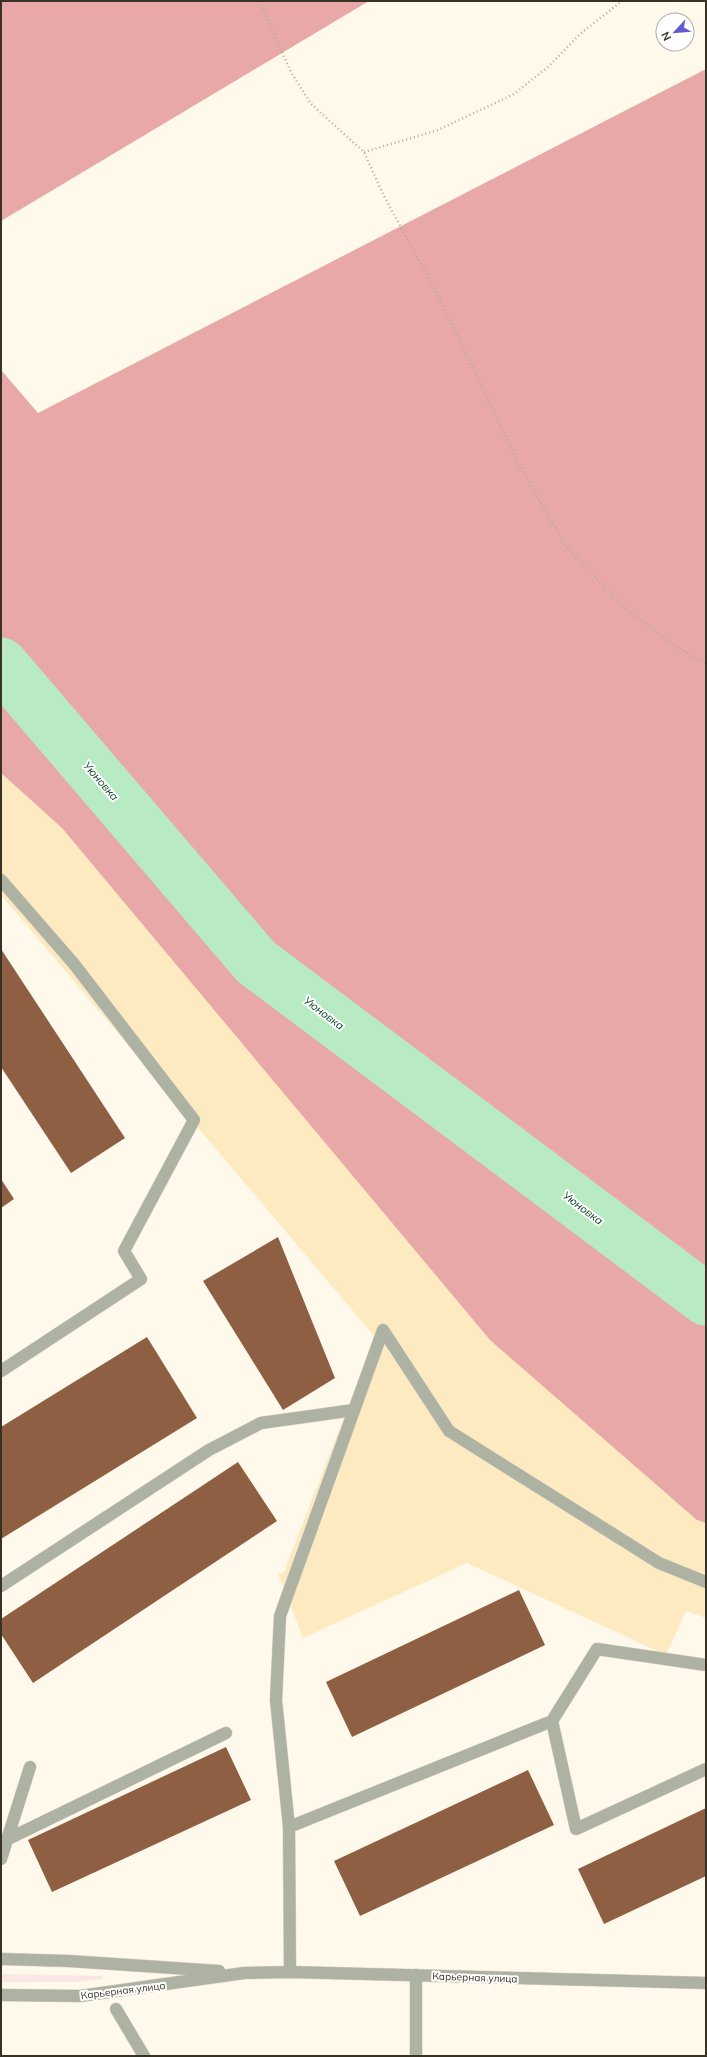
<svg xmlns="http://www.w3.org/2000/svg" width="707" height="2057" font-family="Mulish,sans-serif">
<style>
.built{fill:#feeac1}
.green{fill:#fce5e5}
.forest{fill:#e7a8a7}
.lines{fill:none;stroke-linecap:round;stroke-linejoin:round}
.river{stroke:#b8eac3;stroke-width:53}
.building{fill:#8e5f42}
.minor-casing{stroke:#dbd5c7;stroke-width:13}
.path{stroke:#b3ad9f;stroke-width:2.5;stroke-dasharray:1 3;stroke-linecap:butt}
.minor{stroke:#aeb2a3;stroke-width:12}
.labels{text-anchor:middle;stroke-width:4;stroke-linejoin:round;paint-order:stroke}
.street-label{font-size:10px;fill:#383225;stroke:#fff}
.water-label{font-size:11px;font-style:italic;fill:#023e1b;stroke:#fff}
</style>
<rect width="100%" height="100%" fill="#fff9eb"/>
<!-- built -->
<path class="built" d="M1,773L62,828L697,1520L706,1523V1618L686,1611L666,1655L467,1563L303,1638L278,1574L284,1572L375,1337L1,895Z"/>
<!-- green -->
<path class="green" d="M1,1974L102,1976V1979L74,1982H1Z"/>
<!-- forest -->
<path class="forest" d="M1,1H369L1,221Z
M706,69V1523L697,1520L490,1340L62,828L1,773V370L38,413Z"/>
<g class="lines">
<!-- river -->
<path class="river" d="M1,664L256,962L706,1299"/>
</g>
<!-- building -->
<path class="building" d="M1,949L125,1138L71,1173L1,1067Z
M1,1179L14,1199L1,1208Z
M278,1237L335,1378L283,1410L203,1281Z
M147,1337L197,1418L1,1539V1427Z
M238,1462L277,1521L33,1683L1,1634V1619Z
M519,1590L545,1645L352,1737L326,1682Z
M226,1747L251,1800L52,1892L28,1840Z
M528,1770L554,1825L360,1916L334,1861Z
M706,1808V1876L604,1924L578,1869Z"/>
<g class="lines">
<!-- minor casing -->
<g class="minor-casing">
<path id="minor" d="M1,880L74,964L194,1120L124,1251L141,1279L1,1371
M383,1330L449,1431L659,1563L706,1582
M1,1586L209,1450L261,1423L354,1410
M552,1721L597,1649L706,1665
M289,1827L552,1721L576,1829L706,1769
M8,1839L226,1733
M1,1859L30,1767
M1,1959L69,1961L219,1971
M290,1972L289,1827L276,1700L280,1616L383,1330
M416,1975V2056
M1,1995L80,1996L244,1973L290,1972L706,1983
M116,2009L144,2056"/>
</g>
<!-- path -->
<path class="path" d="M259,1L291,72L311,104L364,152L383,194L440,300L520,466L565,545L621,605L678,648L706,664
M364,152L438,130L514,94L548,67L580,34L622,1"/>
<!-- minor -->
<use href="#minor" class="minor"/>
</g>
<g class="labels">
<!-- street labels -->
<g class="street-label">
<text transform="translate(475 1977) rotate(2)" y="4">Карьерная улица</text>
<text transform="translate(123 1990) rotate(-7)" y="4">Карьерная улица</text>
</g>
<!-- water labels -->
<g class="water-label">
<text transform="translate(101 781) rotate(49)" y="4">Уюновка</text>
<text transform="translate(324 1013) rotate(37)" y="4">Уюновка</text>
<text transform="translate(583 1208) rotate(37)" y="4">Уюновка</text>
</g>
</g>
<!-- border -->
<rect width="707" height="2057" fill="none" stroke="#383225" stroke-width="4"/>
<!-- north arrow -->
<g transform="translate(675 32) rotate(244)"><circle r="19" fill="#ffffff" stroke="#afada8"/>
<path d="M0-3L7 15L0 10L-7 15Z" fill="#635ad3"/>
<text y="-6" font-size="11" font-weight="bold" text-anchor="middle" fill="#383225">N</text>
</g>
</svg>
